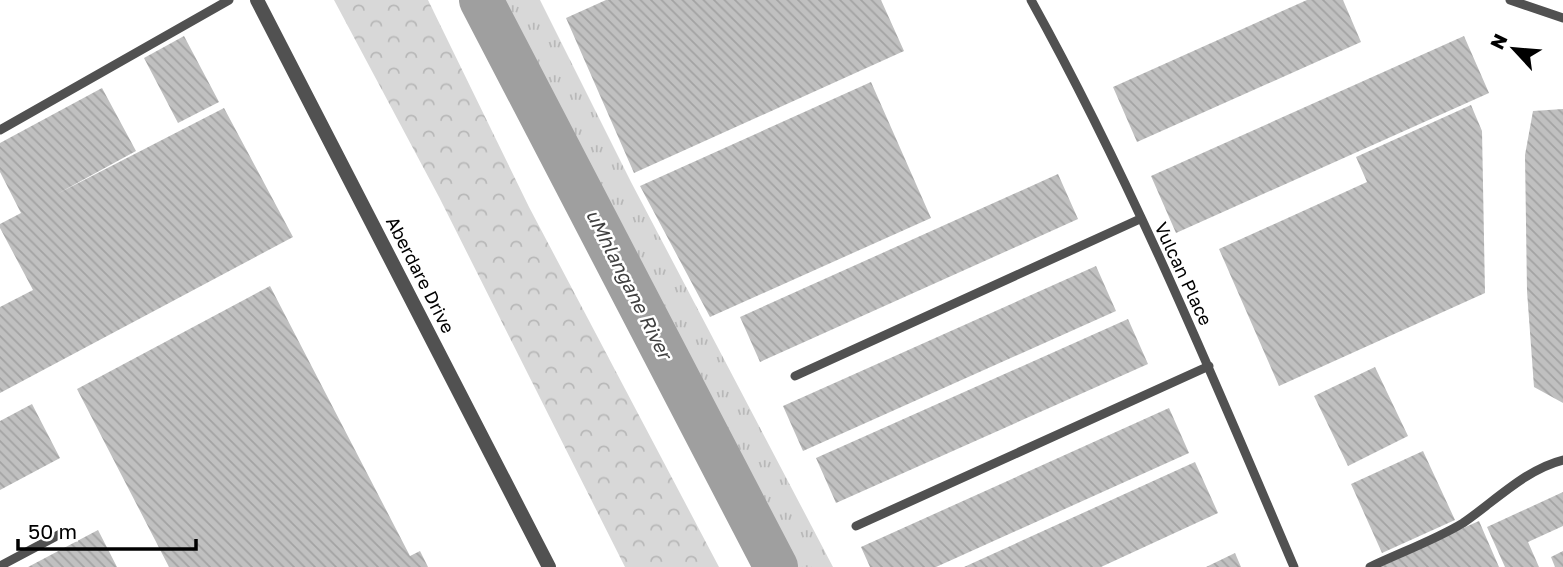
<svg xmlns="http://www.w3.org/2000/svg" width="1563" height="567" font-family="'Golos Text',sans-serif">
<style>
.grass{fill:url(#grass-tufts)}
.forest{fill:url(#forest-crowns)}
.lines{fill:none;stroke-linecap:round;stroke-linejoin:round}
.river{stroke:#9f9f9f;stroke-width:44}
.building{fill:url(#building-back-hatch)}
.lane{stroke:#515151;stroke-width:9}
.street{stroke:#515151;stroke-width:14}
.labels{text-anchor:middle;stroke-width:5;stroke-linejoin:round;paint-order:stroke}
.street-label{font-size:18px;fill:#000;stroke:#fff}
.water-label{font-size:19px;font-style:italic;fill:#404040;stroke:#fff}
</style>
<defs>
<pattern id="grass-tufts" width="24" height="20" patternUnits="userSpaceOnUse" patternTransform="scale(1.75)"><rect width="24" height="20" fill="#d8d8d8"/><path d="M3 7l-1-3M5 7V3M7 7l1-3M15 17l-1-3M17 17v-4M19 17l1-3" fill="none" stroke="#b8b8b8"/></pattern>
<pattern id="forest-crowns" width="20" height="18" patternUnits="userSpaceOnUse" patternTransform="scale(1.75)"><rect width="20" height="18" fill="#d8d8d8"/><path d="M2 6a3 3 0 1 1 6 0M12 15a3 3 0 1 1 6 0" fill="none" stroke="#b8b8b8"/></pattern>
<pattern id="building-back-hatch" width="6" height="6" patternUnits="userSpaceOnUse" patternTransform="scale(1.75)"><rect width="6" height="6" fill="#c0c0c0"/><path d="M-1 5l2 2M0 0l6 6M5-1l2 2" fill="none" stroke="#a3a3a3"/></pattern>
</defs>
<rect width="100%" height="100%" fill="#fff"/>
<!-- grass -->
<path class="grass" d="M502,0H540L631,182L833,567H795L662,319Z"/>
<!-- forest -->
<path class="forest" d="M334,0H428L529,207L719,567H625L439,197Z"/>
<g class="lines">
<!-- river -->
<path class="river" d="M481,0L776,567"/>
</g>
<!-- building -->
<path class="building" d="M606,0H881L904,51L634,173L566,18Z
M1307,0H1343L1361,42L1137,142L1113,87Z
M184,36L219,102L178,123L144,58Z
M1464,36L1489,93L1176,233L1151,176Z
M871,82L931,218L710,317L640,186Z
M102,88L136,151L57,194L224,108L293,237L0,393V307L33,290L0,228V224L21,213L0,172V143Z
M1471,105L1482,131L1485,293L1279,386L1219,249L1367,182L1356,157Z
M1563,109V403L1534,387L1527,291L1525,155L1533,111Z
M1058,174L1078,219L760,362L740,317Z
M1096,266L1116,311L803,451L783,406Z
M270,286L410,556L420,551L428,567H169L77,389Z
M1128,319L1148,364L836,503L816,458Z
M1375,367L1408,436L1348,466L1314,396Z
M32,404L60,458L0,490V421Z
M1169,408L1189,453L936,567H870L861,547Z
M1423,451L1455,520L1382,553L1351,484Z
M1195,462L1218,513L1101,567H964Z
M1563,492V526L1528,542L1539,567H1505L1487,527Z
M1479,521L1499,567H1375Z
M98,530L117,567H28Z
M1563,551V567H1555L1551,557Z
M1235,553L1241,567H1206Z"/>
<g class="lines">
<!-- lane -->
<path class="lane" d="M1031,0C1132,182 1212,375 1294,567
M1510,0L1563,18
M0,130L229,0
M795,376L1140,219
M856,526L1209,366
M0,566L66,531
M1370,567C1399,553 1435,540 1463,523C1494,502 1526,469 1563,460"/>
<!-- street -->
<path class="street" d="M257,0L549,567"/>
</g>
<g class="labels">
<!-- street labels -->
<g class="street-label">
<text transform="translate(1183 274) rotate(65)" y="6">Vulcan Place</text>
<text transform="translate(420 275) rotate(63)" y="6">Aberdare Drive</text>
</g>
<!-- water labels -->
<g class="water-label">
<text transform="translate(629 284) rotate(63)" y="7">uMhlangane River</text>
</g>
</g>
<!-- north arrow -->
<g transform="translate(1514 49) rotate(296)" stroke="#ffffff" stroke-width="5" paint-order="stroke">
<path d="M0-5L12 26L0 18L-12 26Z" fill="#000000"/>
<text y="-10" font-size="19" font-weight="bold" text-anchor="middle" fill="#000000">N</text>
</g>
<!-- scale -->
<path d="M18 539v10h178v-10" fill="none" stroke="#000000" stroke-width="3.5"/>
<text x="28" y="539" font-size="21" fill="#000000" stroke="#ffffff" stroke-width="5" paint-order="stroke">50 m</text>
</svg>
